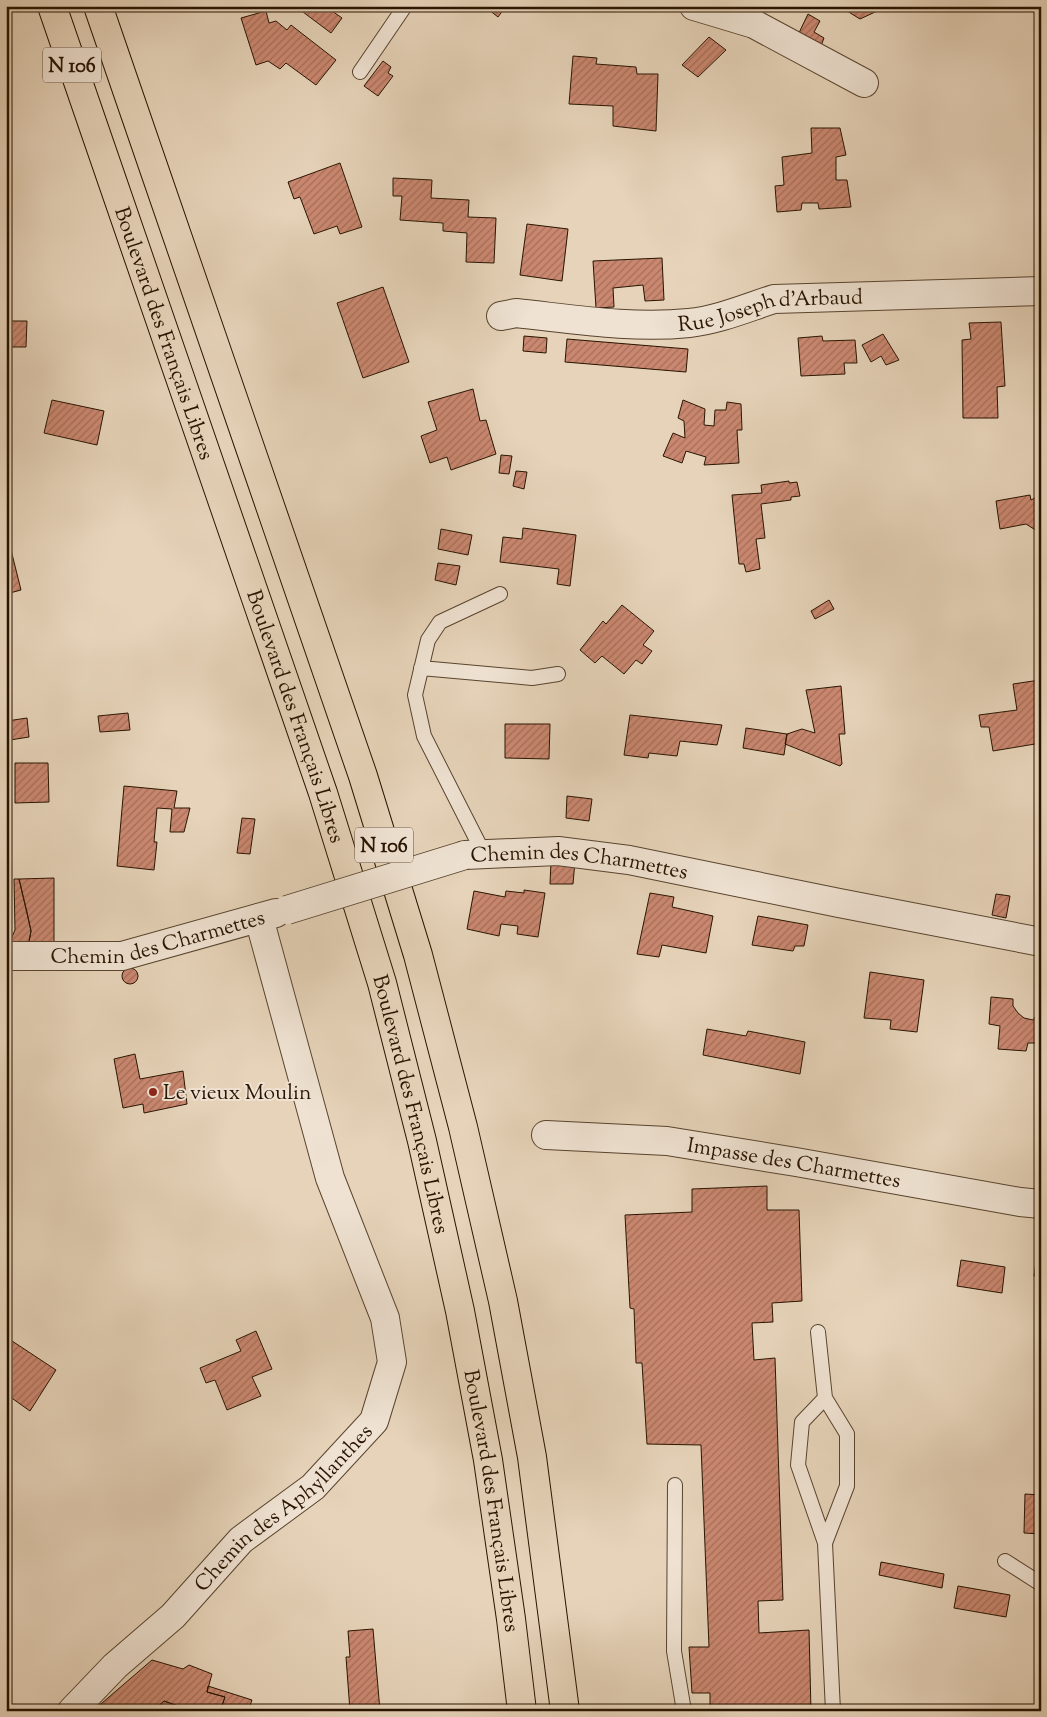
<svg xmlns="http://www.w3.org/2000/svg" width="1047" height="1717" font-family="'Sorts Mill Goudy',serif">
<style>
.building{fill:url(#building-hatch);stroke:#281400}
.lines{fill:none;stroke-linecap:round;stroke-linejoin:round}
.service-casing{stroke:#58442e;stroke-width:16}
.minor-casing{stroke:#58442e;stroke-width:30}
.primary-casing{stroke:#281400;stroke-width:30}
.service{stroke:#efe2d2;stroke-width:14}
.minor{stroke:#efe2d2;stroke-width:28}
.primary{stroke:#e6d3b9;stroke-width:28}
.minor-bridge-casing{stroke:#58442e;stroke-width:30;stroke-linecap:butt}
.minor-bridge{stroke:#efe2d2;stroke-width:28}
.poi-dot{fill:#8f2418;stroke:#efe2d2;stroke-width:2}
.labels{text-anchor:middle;stroke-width:4;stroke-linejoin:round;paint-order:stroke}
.shield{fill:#efe2d2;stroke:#64523f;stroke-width:1}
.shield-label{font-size:20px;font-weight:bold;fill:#281400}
.street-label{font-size:21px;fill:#281400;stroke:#efe2d2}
.poi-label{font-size:21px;fill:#281400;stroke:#efe2d2;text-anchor:start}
</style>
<defs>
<pattern id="building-hatch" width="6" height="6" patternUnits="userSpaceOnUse" patternTransform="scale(1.25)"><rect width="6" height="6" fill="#cb8871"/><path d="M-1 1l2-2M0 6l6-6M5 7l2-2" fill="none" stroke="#a56e5a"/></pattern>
</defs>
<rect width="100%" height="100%" fill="#e6d3b9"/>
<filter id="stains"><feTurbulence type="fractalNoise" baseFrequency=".004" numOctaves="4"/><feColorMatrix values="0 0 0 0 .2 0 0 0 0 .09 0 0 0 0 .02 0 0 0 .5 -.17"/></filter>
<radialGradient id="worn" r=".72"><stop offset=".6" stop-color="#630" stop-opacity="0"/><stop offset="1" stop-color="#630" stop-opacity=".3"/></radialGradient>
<!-- building -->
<path class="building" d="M295,6H325L342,18L331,33Z
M484,6H506L498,17Z
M839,6H888L860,19Z
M266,11L269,23L276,21L287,30L291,25L336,60L316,85L286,63L280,69L268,61L256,65L241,18Z
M808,14L820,21L814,32L824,38L819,51L797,37Z
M709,37L726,50L698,77L682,65Z
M573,56L597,58L596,64L636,67L637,74H658L656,131L613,126V106L569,104Z
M383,61L391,67L388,73L393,76L378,96L364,86Z
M811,128H840L846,155L836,157V180H847L851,207L819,209L818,203H802L801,210L777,212L775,186L784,185L782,157L812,153Z
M340,163L362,227L340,234L337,226L314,234L300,197L294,199L288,182Z
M393,178L432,180L431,198L469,200L468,217L496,218L494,263L466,262L467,233L443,231V223L400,220L402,196H393Z
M527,224L568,229L562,281L520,275Z
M662,258L664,300L645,301L643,285L613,288L614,307L596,308L593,261Z
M383,287L409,362L363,378L337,303Z
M6,321H27L26,347H6Z
M1001,322L1005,386L997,387L998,418H963L962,340L971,339L969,323Z
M883,334L899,360L886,365L881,356L871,362L862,345Z
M524,336L547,338L546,353L523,351Z
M822,336L823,341L855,340L857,363H844L845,374L801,376L798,338Z
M567,339L688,349L686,372L565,362Z
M473,389L480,421L486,420L496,454L451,470L447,457L430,463L421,436L437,430L428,402Z
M52,400L104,411L97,445L44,433Z
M683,400L705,409L704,425L714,426L715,410H726L727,402L741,404L742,430H737L739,463L704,465L706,457L686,451L682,463L663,456L673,433L685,438L684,421L678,418Z
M501,455L512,456L509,474L499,473Z
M516,471L527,472L524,489L513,486Z
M789,481V483L797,482L800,496L791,497V500L761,504L765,538L756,539L760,569L746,572L744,564H739L732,495L762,493L761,485Z
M1030,495L1031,500L1041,495V552H1038L1037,531L1026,524L1000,529L996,501Z
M523,528L576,535L570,586L557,584L559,569L500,562L503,537L522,539Z
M441,529L472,535L468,555L438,549Z
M10,546L21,590L6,594V547Z
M438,563L460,566L456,585L435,580Z
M829,600L834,609L815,619L811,611Z
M622,605L654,631L643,645L652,651L642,664L636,660L624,674L602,656L595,663L580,650L603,621L606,624Z
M1040,680L1041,708H1039L1041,743L993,751L989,727H981L979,715L1017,710L1013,684Z
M841,686L845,734H839L842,764L840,766L785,744L787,734L802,729L815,733L806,690Z
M128,713L130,730L100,732L98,716Z
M630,715L722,725L717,745L680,741L677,756L649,753L648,758L624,755Z
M27,718L29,737L10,740L7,721Z
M505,724H550L549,759L505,758Z
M746,728L787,734L784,755L743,748Z
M15,763H48L49,802L15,803Z
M124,786L177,791L174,808H190L184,832H170L172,809L157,808L154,842H157L154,870L117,866Z
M567,796L592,799L589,821L566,818Z
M242,818L255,819L250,854L237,853Z
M575,861L573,884H550L551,862Z
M54,878V948L28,947L31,931L19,879Z
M14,879H19L27,912L31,931L28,947L8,946L15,930Z
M524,890L545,893L538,937L517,934L518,926L501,924L499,936L467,929L474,891L505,897L506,891L524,893Z
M650,893L674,897L672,907L713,916L706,953L662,945L659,957L637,954Z
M996,894L1010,896L1006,918L992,915Z
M758,916L808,925L804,946H795L793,951L752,945Z
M122 976a8 8 0 1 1 16 0a8 8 0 1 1-16 0Z
M870,972L924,980L917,1032L890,1029L891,1020L864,1018Z
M991,997L1013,999V1006L1018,1013L1024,1018L1033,1020L1041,1008V1047L1034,1043H1028L1026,1051L998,1049L1000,1026L989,1024Z
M707,1029L746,1036L748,1031L805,1042L800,1074L703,1055Z
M135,1054L140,1079L183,1071L187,1104L144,1113L143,1104L123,1108L114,1059Z
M767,1186V1210H799L802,1301L772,1303L773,1322L752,1323L754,1360L775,1358L783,1600L758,1601L759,1633L809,1630L811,1711H710V1693H692L689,1647H709L701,1445L647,1444L642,1363H636L634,1309L630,1308L625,1215L692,1212V1189Z
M1039,1239H1041V1277L1034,1276Z
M961,1260L1005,1267L1002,1293L957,1286Z
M256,1331L272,1369L252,1377L261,1396L227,1410L215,1380L206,1383L200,1368L241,1351L236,1340Z
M6,1337L56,1370L30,1411L6,1394Z
M1025,1494L1041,1495V1534L1024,1533Z
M881,1562L944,1574L942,1588L879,1575Z
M958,1586L1010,1595L1006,1617L954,1608Z
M373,1629L380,1711H350L346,1657H350L348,1631Z
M152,1660L183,1669L189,1665L212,1674L207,1692L225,1697L220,1711H192L164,1701L153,1711H98L95,1709Z
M208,1686L252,1700L248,1711H220L225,1697L207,1692Z
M164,1701L192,1711H153Z"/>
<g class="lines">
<!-- service casing -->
<g class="service-casing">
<path id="service" d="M360,72L405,6
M421,668L532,678L558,674
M484,854L424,736L415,695L428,640L440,622L500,594
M818,1332L825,1398L847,1434V1486L825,1543L833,1711
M825,1398L802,1422L798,1465L825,1543
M675,1485L674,1651L684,1711
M1005,1561L1041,1584"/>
</g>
<!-- minor casing -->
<g class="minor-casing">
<g id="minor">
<path d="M694,6L754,24L864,83"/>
<path id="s1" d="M501,316L516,313C573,319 632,329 689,323C718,320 746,308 774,299L1041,291"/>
<path id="s2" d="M465,855L558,851L629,860L839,903L1041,942"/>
<path id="s3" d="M6,956H122L276,913"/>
<path id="s4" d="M546,1135L667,1141L796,1162L1020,1202L1041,1204"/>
<path id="s5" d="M72,1711L115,1666L173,1616L241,1540L313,1487L374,1421L392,1362L385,1318L330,1178L259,918"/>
</g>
</g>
<!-- primary casing -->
<g class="primary-casing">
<g id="primary">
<path id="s6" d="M52,6L323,793L382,983L422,1141L460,1311L488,1460L511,1619L522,1711"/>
<path d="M98,6L363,776L418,955L463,1127L503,1301L532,1457L565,1711"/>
</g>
</g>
<!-- service -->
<use href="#service" class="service"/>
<!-- minor -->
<use href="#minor" class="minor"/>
<!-- primary -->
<use href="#primary" class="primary"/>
<!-- minor-bridge casing -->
<g class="minor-bridge-casing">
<path id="minor-bridge" d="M287,910L465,855"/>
</g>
<!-- minor-bridge -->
<use href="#minor-bridge" class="minor-bridge"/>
</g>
<!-- markers -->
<circle class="poi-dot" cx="153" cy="1092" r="5"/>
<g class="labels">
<!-- shield labels -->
<g class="shield">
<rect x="43" y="47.5" width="58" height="35" rx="4"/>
<rect x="355" y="827.5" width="58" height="35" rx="4"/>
</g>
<g class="shield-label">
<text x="72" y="72">N 106</text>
<text x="384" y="852">N 106</text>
</g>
<!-- street labels -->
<g class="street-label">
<text dy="7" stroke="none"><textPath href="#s1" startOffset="272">Rue Joseph d'Arbaud</textPath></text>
<text dy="7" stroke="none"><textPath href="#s6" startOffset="346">Boulevard des Français Libres</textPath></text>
<text dy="7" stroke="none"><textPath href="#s6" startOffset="751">Boulevard des Français Libres</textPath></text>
<text dy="7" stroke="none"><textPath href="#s2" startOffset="115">Chemin des Charmettes</textPath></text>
<text dy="7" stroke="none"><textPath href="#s3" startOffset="154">Chemin des Charmettes</textPath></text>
<text dy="7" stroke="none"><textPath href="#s6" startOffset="1156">Boulevard des Français Libres</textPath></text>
<text dy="7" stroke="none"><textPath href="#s4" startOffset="250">Impasse des Charmettes</textPath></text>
<text dy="7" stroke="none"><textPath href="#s6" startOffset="1561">Boulevard des Français Libres</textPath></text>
<text dy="7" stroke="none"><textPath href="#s5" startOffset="294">Chemin des Aphyllanthes</textPath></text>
</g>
<!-- poi labels -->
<g class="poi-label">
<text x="163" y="1099">Le vieux Moulin</text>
</g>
</g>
<!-- margin -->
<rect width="1047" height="1717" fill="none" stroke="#e6d3b9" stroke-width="25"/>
<rect x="8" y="8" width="1032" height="1702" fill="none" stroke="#281400" stroke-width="2.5"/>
<rect x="12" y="12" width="1022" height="1692" fill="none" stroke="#281400"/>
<rect width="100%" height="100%" filter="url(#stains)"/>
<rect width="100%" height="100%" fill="url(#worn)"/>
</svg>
